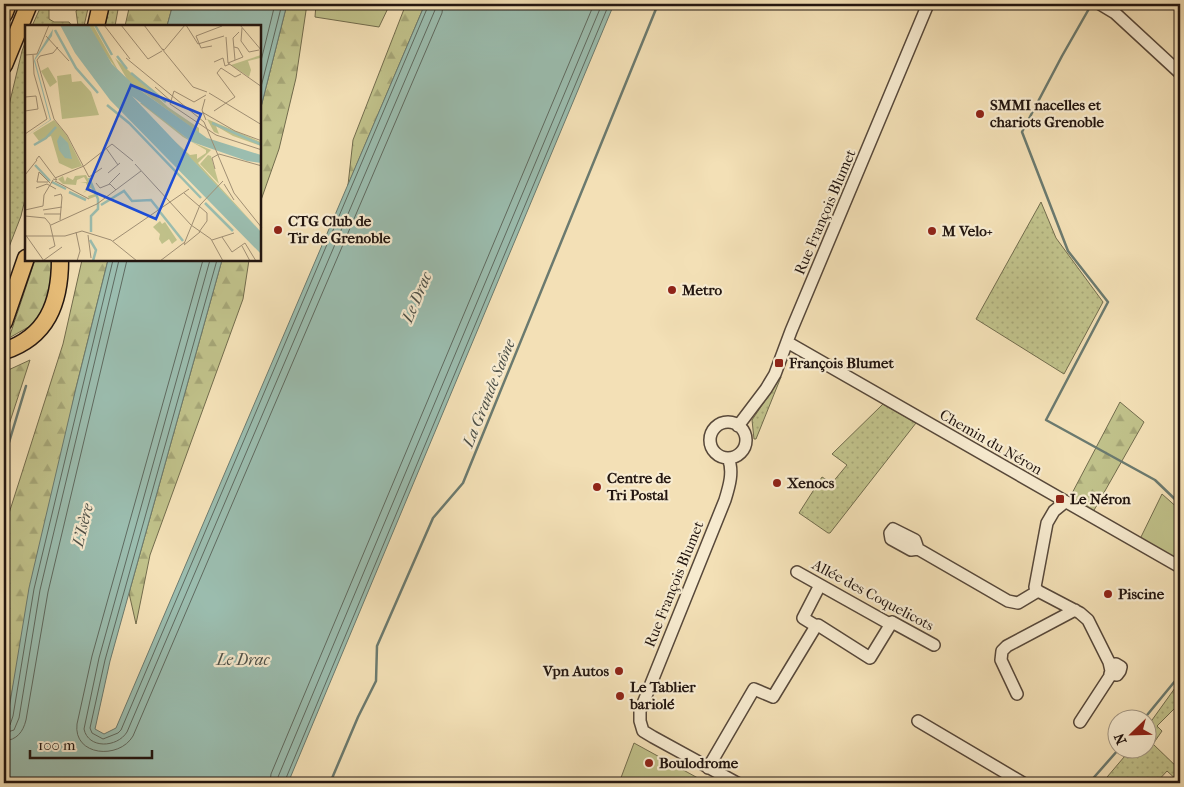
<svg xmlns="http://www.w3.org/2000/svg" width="1184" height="787" font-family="'IM FELL French Canon',serif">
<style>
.grass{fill:url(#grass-dots);stroke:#726c4d}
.forest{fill:url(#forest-firs);stroke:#726c4d}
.green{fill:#c0c18a;stroke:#726c4d}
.water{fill:#9bbdaf;stroke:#6b7a6f}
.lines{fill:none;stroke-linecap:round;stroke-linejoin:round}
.shore{stroke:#5f6a60;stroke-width:1}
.stream{stroke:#6b7a6f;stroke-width:2.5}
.minor-casing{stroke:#57483a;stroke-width:14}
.highway-casing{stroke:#231610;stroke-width:19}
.minor{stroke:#f7ebd0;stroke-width:11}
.highway{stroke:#eac07b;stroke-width:16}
.poi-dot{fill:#8f2418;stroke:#f7ebd0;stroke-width:2}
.labels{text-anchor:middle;stroke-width:4.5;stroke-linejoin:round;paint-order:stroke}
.poi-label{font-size:15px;font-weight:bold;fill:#231610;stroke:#f7ebd0;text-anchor:start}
.street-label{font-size:15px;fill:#231610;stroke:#f7ebd0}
.water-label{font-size:16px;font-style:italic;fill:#4d5048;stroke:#f7ebd0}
.inset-river{fill:none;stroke:#9bbdaf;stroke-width:2.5}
.inset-road{fill:none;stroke:#a08f74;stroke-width:1}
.view{fill:#1d4ed8;fill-opacity:0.15;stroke:#1d4ed8;stroke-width:2.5}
.inset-edge{fill:none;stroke:#231610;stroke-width:2.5}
</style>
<defs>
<pattern id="grass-dots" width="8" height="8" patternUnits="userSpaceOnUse" patternTransform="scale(1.25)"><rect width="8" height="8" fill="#c0c18a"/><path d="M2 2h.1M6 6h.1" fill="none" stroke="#a5a576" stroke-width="1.8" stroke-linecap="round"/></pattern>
<pattern id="forest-firs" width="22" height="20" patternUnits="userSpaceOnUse" patternTransform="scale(1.25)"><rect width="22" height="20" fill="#c0c18a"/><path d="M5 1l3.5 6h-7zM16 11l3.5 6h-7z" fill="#a5a576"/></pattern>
</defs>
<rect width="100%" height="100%" fill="#f3e0b6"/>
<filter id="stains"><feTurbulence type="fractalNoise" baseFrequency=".004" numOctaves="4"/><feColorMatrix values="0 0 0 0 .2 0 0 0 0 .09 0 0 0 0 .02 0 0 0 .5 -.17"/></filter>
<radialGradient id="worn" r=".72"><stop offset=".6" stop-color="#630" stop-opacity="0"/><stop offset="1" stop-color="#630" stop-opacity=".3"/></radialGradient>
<!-- grass -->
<path class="grass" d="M42,4H63L49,8V19L54,22H69L72,26H32Z
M84,4H89L84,26H78L76,11Z
M110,4H119L115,26H105Z
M26,40V195L21,216L4,260V126L22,51Z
M1041,202L1056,238L1103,302L1064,374L976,319Z
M781,377L756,439H754L752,420Z
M883,404L916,423L830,533H828L799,513L822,477L832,483L847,465L832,454Z
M1180,681V703L1157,726L1162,731L1153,744L1180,770V783L1167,771L1156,783H1102L1130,750H1146L1147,727Z"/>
<!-- forest -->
<path class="forest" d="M130,4H173L167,26H125Z
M287,4H307L296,78L279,149L260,203V111Z
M406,4H425L348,185L353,140Z
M35,260H56L51,301L39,321L9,338Z
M82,260H108L76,388L4,730V529L63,344Z
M222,260H249L243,299L150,555L136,624L129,593Z
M30,360L4,440V372Z
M1120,402L1144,422L1093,512L1069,499Z"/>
<!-- green -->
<path class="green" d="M316,4H390L379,27L315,17Z
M1162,494L1180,510V562L1140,539Z
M634,743L707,783H619Z"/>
<!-- water -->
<path class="water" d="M173,4H287L260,111V26H167Z
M425,4H614L288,783H4V730L8,715L29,588L76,388L108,260H222L110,661L95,729L104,734L116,728Z"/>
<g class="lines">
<!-- shore -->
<path class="shore" d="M260,65L275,4
M260,91L282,4
M203,260L92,656L77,724C73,756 119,760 133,736L442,13L443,4
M210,260L99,658L84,729C88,749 117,748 127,732L435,10L436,4
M217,260L105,660L90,728L92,733L103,739L118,733L121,730L429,4
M4,727L10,725L13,716L34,589L113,260
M4,733L14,730L19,718L40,590L119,260
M4,741C17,740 23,732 26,720L48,592L127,260
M270,783L271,774L594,4
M277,783L278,777L602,4
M284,783L609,4"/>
<!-- stream -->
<path class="stream" d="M1090,7L1062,56L1022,132L1068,251L1108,302L1046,420L1155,480L1180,504
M4,459L26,386
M1143,720L1180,675
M330,783L358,717L376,681L377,646L433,518L463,483L658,4
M1089,783L1118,750"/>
<!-- minor casing -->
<g class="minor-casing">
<path id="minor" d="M1100,4L1115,13L1180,73
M787,342L1180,567
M710 440a18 18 0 1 1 36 0a18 18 0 1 1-36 0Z
M738,426L766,389L775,374L791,331L928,4
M728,458C734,471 729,487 725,500L640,711V721L643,731L653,737L737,783
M1065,502L1054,511L1047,523L1035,587L1038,591L1080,613L1088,620L1109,662L1111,671L1110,676L1080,722
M918,549L911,550L891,539L890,533L893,529L915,540L918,549L1008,601L1018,603L1038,591
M797,572L888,623L892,622L934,645
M816,626L818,625L870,658L892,622
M1110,665L1116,664L1121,667L1120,671L1117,675L1110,674
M1017,694L1001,660L1002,651L1007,646L1075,610
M918,721L1023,783
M708,768L754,689L773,697L816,626L803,618L820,585"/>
</g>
<!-- highway casing -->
<g class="highway-casing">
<path id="highway" d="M4,14L8,4
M96,26L101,4
M4,65L29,4
M4,322L26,258
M4,351C47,337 60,303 60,260"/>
</g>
<!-- minor -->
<use href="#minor" class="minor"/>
<!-- highway -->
<use href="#highway" class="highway"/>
</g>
<!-- markers -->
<g class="poi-dot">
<circle cx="980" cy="114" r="5"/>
<circle cx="278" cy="230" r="5"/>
<circle cx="932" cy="231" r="5"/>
<circle cx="672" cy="290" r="5"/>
<rect x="774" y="358" width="10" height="10" rx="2.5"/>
<circle cx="777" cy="483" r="5"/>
<circle cx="597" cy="487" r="5"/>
<rect x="1055" y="494" width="10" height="10" rx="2.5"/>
<circle cx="1108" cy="594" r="5"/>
<circle cx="619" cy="671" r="5"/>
<circle cx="620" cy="696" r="5"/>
<circle cx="649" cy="763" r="5"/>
</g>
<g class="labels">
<!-- poi labels -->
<g class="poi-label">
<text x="990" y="110">SMMI nacelles et<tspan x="990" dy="17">chariots Grenoble</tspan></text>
<text x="288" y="226">CTG Club de<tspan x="288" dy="17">Tir de Grenoble</tspan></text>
<text x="942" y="236">M Velo+</text>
<text x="682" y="295">Metro</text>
<text x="789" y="368">François Blumet</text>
<text x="607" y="483">Centre de<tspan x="607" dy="17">Tri Postal</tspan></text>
<text x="787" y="488">Xenocs</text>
<text x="1070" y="504">Le Néron</text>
<text x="1118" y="599">Piscine</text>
<text x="609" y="676" text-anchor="end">Vpn Autos</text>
<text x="630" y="692">Le Tablier<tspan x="630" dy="17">bariolé</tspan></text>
<text x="659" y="768">Boulodrome</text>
</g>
<!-- street labels -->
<g class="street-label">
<text transform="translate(825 212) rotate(-67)" y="5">Rue François Blumet</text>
<text transform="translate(991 442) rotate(30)" y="5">Chemin du Néron</text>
<text transform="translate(674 584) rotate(-68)" y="5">Rue François Blumet</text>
<text transform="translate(873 595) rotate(28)" y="5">Allée des Coquelicots</text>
</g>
<!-- water labels -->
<g class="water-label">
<text transform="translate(416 297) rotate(-67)" y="6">Le Drac</text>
<text transform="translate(488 393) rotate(-68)" y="6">La Grande Saône</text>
<text transform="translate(82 525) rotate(-76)" y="6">L'Isère</text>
<text x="243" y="665">Le Drac</text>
</g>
</g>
<!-- overview -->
<g transform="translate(25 25)">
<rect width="236" height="236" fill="#f3e0b6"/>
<path d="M236,30L235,33L223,36L226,45L224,52L206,40ZM182,94L236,117V121L208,111L191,101L194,109L189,107ZM183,130L186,131L194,159L175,139ZM61,150L72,171L64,174L63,171L70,169L66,163L58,168L63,163L61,158H55L62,157L59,152L52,155L51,160L38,159L33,154L38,151L40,157L42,152L48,155L50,151ZM135,196L137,199L140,197L152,215L147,219L144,214L137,219L134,214L135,209L128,202Z" fill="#c0c18a"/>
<path d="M64,0H68L94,47L75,22ZM90,33L143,82L174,103V108L103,56ZM115,78H118L167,117L186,125L173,138L236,207L146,113L165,130L172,129V134L181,128V125L158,112Z" fill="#c0c18a"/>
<path d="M23,42L32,57L25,62L16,46ZM46,49L47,57L56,56L66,67L74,90L37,94L32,51ZM29,95L41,109L57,141L47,144L34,138L26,111L14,116L8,108Z" fill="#c0c18a"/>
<path d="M35,0H64L87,39L112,63L182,113L236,130V138L222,136L167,117L107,71L236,207V229L85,75L50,28ZM28,4L27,11L10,35L26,95L0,112L25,95L9,36L10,33ZM35,110L43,118L47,134L40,133L34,125L32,116Z" fill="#9bbdaf"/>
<path class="inset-river" d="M70,0L87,30M30,5L51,43L73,68M92,31L102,44M106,48L141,77M82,80L104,98L176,173M187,98L237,120M9,120L21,113L31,102M10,140L25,156M64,153L73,174V184L66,191V207M27,157L41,164M44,167L61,175M180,178L208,206M76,180L99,166L107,176L126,175L134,185M135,187L158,216M65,215L71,225L68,236"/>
<path class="inset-road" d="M79,0L105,34M96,0L123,34L137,26M119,0L137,24M161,0L173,19L199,11M215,0L237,26M217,3L216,16L224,27L234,25M21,11L44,36M201,12L203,38L237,62M187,21L176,23L171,11L197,1M33,22L28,28L15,31L12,35L29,94L42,110L64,152L77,143M140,24L160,0M140,25L137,24L168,62L182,67M0,30L12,29L24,0M101,33L179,97L209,168L237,203M210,35L208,13L214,7M189,37L198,33L200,41L205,39M203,38L218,32L213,23L209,22M130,62L147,77M184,68L237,100M181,70L169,77L149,66L145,79L191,110L237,125M0,72L11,71L13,84L0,86M180,74L177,85L181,95M189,86L210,72L192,48L196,43L210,52L216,49M177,87L210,106L237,116M0,109L22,94L9,49L8,30M81,123L93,140M11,135L14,131L32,155L28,154M110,139L166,200L186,214L198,236M190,144L187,133L194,129L237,141M83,148L95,138M0,150L12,135M30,153L59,141L87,119L108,136M30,156L64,174M23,157H12L14,147L25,158M71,158L75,163L85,159L91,165M84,159L95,148L93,150M199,159L209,175M11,163L22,159L31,164M159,168L182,188V196L174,207M29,171L36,169L37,172L35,195M0,185L18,181L19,170L28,155M18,185L37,182M19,189H36M0,191L20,193L25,199L30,221L24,224M26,200L72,179L116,146M51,207L55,226L52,236M0,209L19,236M63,210L66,233M1,211H40L57,206L86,215L112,236M197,212L207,227L220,218L231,236M187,215L209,208M88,216L164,164M159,219L175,180L198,156M159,220L175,207M217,221L225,236M19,235L37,222M135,236L160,217"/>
<path class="view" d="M106,60L176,89L131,194L62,164Z"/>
<rect width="236" height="236" class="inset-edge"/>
</g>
<!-- margin -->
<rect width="1184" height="787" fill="none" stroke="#f3e0b6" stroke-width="20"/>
<rect x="5" y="5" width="1174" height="777" fill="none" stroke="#231610" stroke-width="2.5"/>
<rect x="10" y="10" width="1164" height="767" fill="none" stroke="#231610"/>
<!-- north arrow -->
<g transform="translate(1132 734) rotate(247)"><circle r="24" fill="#f7ebd0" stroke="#a29683"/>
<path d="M0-4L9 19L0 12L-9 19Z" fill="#8f2418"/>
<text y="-8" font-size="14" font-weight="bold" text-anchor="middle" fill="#231610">N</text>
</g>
<!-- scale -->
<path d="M30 750v8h122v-8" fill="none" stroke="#231610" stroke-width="2.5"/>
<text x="38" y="750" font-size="15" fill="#231610" stroke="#f7ebd0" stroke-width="4" paint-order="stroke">100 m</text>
<rect width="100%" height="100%" filter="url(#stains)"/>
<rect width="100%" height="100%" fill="url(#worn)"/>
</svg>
